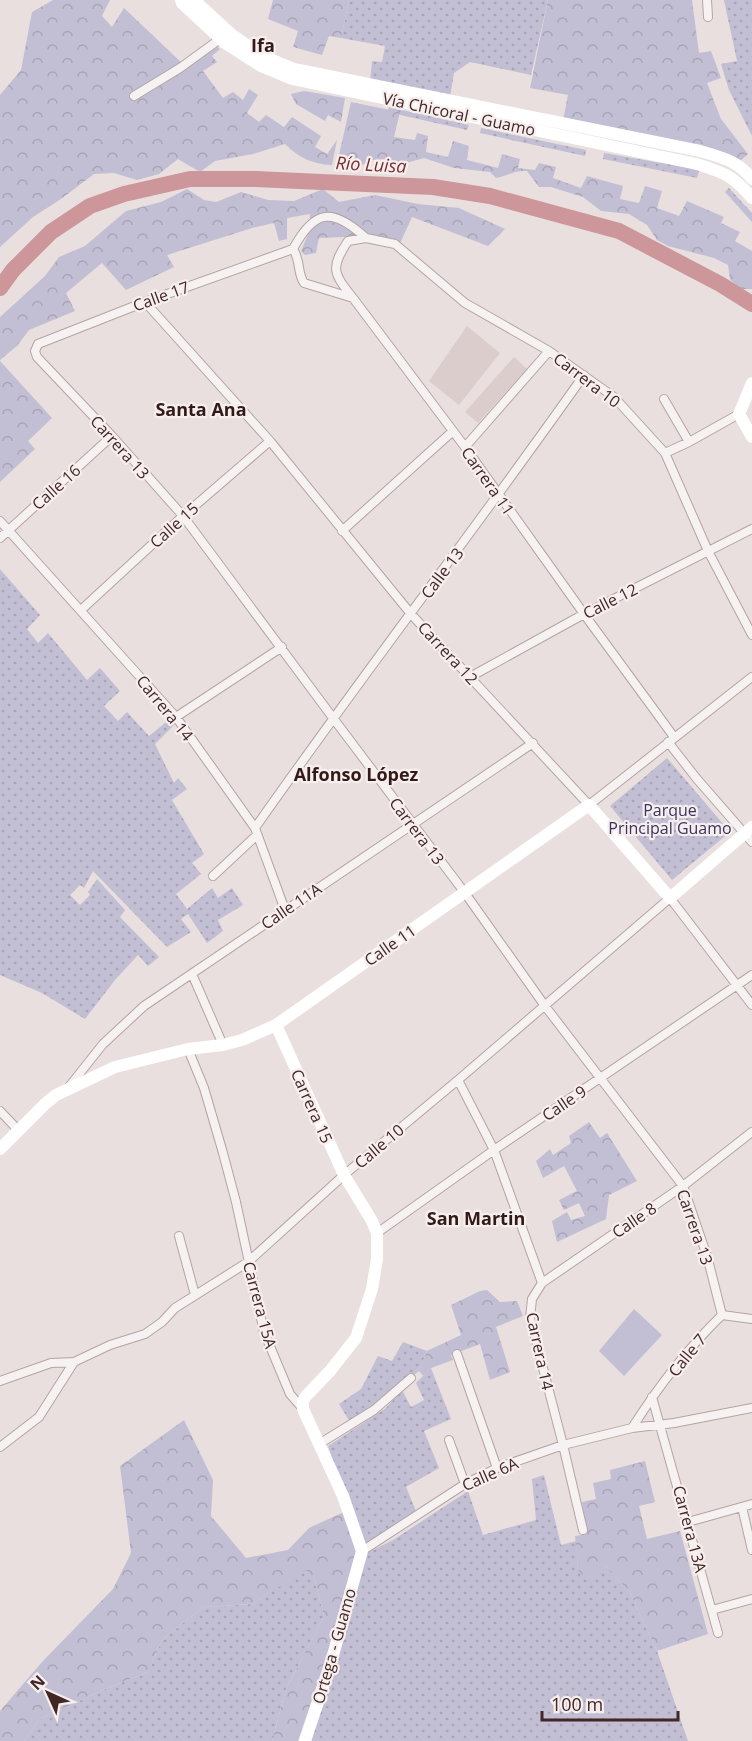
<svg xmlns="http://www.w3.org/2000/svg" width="752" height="1741" font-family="'Open Sans',sans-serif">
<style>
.built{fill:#dbcdcc}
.grass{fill:url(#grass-dots)}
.forest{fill:url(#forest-crowns)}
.garden{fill:#c2bfd4}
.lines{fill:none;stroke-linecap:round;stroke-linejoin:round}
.river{stroke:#cc969a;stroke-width:16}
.street-casing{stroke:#b4a4a3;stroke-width:10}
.street{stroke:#f7f2f2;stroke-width:8}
.secondary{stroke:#fff;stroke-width:12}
.labels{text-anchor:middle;stroke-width:4.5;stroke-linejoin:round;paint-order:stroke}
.street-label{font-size:16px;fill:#422726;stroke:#f7eeee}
.park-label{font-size:16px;fill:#3c325e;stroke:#f7eeee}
.neighbourhood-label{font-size:18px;font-weight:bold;fill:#321a18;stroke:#f7eeee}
.water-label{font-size:18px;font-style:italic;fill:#792d30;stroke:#f7eeee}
</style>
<defs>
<pattern id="grass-dots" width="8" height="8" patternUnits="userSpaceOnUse" patternTransform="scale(1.5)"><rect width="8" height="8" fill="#c2bfd4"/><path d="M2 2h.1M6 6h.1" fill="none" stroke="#a8a4b6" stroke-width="1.8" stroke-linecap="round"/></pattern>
<pattern id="forest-crowns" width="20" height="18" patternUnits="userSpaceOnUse" patternTransform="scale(1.5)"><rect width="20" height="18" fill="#c2bfd4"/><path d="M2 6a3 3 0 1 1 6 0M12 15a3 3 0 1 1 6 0" fill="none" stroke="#a8a4b6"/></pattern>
</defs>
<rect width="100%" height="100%" fill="#e9dfde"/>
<!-- built -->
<path class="built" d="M467,326L500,353L459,405L429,381Z
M514,357L527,369L478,423L465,412Z"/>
<!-- grass -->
<path class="grass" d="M349,0H548L531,75L470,62L454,73L450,97L370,82L372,61L382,62L385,46L341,38Z
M724,0H752V136L729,90L721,64L737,61Z
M389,107L469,125L467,130L387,112Z
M481,128L586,150L585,156L480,133Z
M604,153L690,168L699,171L697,178L603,159Z
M729,188L752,213V222L725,192Z
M0,569L40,615L27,629L38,643L48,633L87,680L100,668L120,691L104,706L118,721L127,712L149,736L170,719L175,724L155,744L174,783L178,778L187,789L172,800L204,854L192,863L201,874L176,894L187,909L212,888L218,898L232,888L243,905L218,920L223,931L207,943L188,914L181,919L191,932L167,947L93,871L84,888L80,885L70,895L80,905L90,895L88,892L97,879L125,910L120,917L159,957L148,966L138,955L115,980L85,1019L42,993L0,975Z
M667,758L730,832L672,880L610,806Z
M403,1342L427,1351L419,1371L350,1422L339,1404L361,1389L378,1356L392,1361Z
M431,1368L451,1419L424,1431L439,1468L406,1487L416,1511L363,1546L328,1446L386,1408L402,1390L411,1407L424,1400L416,1383Z
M544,1475L561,1545L576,1541L578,1570L605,1566L629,1591L657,1651L688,1741H308L365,1554L393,1540L468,1491L483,1535L536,1520L532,1479Z
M306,1569L314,1577L324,1616L286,1689L272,1741H24L40,1719L103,1690L148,1672L162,1640L203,1607L252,1604Z"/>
<!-- forest -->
<path class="forest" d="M53,0H110L102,16L112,27L124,8L184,65L211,42L220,49L212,56L217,62L203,71L223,98L233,92L243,100L249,89L258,95L247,113L259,122L266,115L284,127L292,117L321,136L315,147L327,154L337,140L332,165C312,164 299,158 285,144L253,154L215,161L200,172L178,159L159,174L137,180L114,173L94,174L61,199L33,217L0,247V95L21,70L32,12Z
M273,0H349L341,38L329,36L322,55L293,47L298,31L268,19Z
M548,0H692L699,53L711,51L721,78L707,83L721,119L748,154L740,161L563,120L568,95L530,88Z
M304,91L345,98L341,122L328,115L325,121L296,104L291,94Z
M351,102L400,112L394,137L415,140L417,133L428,136L426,152L448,157L453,141L469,146L467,160L498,168L502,154L520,159L518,168L535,170L539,163L556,167L553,178L581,188L587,176L623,186L620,199L639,203L645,186L662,191L657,208L679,216L687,201L724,217L721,223L740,232L735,241L752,251V289H739L730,279L728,265L714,258L668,246L657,240L647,225L629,214L601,211L583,197L551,187H539L527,171C514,170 508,176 496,178L490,172L454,168L424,158L403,164L385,159L371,160L357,168H336Z
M187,189L204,200L216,202L241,192L268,200L294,201L323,189L339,202L375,195L418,204L459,208L505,229L488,246L412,217L398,248L344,237L319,238L316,253L305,255L301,251L309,232L310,214L287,218V239L279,241L274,223L252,228L167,255L174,267L126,290L102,263L66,293L75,311L29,330L17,346L0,360V317L45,276L59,257L85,246L126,211L161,202Z
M0,361L52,418L28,441L35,449L0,482Z
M589,1122L600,1138L607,1133L637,1181L609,1195L606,1219L557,1242L552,1221L567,1212L571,1220L585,1216L579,1203L564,1210L559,1200L577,1191L564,1166L543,1178L536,1161L550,1149L553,1155L571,1143L569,1136Z
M487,1290L500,1302L517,1301L523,1316L496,1327L510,1372L490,1380L480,1344L451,1355L453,1360L431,1368L423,1376L419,1371L427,1351L461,1335L451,1305L480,1291Z
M184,1420L213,1480L211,1516L246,1558L288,1550L309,1528L344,1512L356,1552L331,1643L298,1741H272L286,1689L324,1616L314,1577L306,1570L252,1604L203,1607L162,1640L148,1672L103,1690L40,1719L24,1741H0V1711L42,1662L113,1589L131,1553L120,1466Z
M645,1461L655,1502L639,1506L647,1539L680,1531L708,1634L657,1651L629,1591L605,1566L591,1584L578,1570L575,1536L587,1534L582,1502L596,1499L593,1483L611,1479L610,1470Z"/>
<!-- garden -->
<path class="garden" d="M634,1309L662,1335L624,1376L599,1351Z"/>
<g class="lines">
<!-- river -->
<path class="river" d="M0,288L13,270L51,232L90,206L124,194L190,179H255L433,187L490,196L619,231L720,284L752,304"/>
<!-- street casing -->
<g class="street-casing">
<path id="street" d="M707,0L708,17
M134,96L180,68L220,39
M293,249L145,302L38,344L35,351L37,357L112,436L183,516L333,718L465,893L545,1006L683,1186L707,1256L722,1315
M293,249C301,261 297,273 304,283L353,298L465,447L584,614L674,737
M293,249C315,208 333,208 366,238
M353,298C333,273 330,268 348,241L366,238L395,244L465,303L549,351L614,397L665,453L708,551L752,635
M145,302L270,441L411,614L589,805L752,677
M664,399L689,442
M465,447L549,351
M665,453L689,442L739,414
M0,521L176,717L255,828L285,910
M342,531L453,431
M0,538L112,436
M81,610L183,516L270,441
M470,677L584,614L752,529
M176,717L282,647
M668,742L697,779L752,842
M255,828C362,675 477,527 584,375
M213,876L257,835
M192,974L223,1045
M188,1049L204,1088L223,1153L236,1202L264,1332L290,1394L303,1409
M458,1080L494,1150L542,1283L532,1299L530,1318L563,1445L583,1530
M68,1088L103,1044L144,1006L533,743
M0,1111L19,1131
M377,1233L494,1150L752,975
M179,1236L195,1295
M542,1283L683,1186L752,1132
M457,1354L497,1468
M0,1381L51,1363L74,1362
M652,1397L718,1633
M632,1428C658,1387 688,1348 722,1315L752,1319
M449,1440L465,1484
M319,1444L374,1410L411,1378
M0,1447L39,1417L74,1362L110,1345L145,1334L162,1322L175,1308L248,1262L344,1175L458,1080L670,898L752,1005
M742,1507L752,1550
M688,1522L752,1504
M362,1551L465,1484L497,1468L563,1445L632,1428L674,1423L752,1408
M712,1610L752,1599"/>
</g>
<!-- street -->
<use href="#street" class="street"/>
<!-- secondary -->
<path class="secondary" d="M181,0L182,3L225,43L261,66L292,79L697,164C725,173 732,175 752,198
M194,0L232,35L265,57L294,69L700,151C721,157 738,161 752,179
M752,383L739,414L752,437
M276,1025L344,1175L372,1221L377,1233V1259L372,1289L356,1338L330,1371L306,1396L303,1401V1409L343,1496L362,1551L330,1666L305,1741
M0,1149L45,1104L56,1095L115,1067L188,1049L223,1045L242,1040L276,1025L589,805L670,898L752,827"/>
</g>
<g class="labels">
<!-- street labels -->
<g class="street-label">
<text transform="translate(459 114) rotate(12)" y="6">Vía Chicoral - Guamo</text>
<text transform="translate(161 296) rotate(-20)" y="6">Calle 17</text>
<text transform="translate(587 380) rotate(37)" y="6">Carrera 10</text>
<text transform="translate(120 447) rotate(48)" y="6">Carrera 13</text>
<text transform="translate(488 481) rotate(55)" y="6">Carrera 11</text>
<text transform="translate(56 487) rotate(-42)" y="6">Calle 16</text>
<text transform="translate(174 525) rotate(-42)" y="6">Calle 15</text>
<text transform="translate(442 573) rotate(-53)" y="6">Calle 13</text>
<text transform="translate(610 601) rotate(-27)" y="6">Calle 12</text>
<text transform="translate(448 653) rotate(47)" y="6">Carrera 12</text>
<text transform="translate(165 708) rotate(51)" y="6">Carrera 14</text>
<text transform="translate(417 831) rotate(53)" y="6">Carrera 13</text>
<text transform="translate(291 906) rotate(-34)" y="6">Calle 11A</text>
<text transform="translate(390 945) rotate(-35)" y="6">Calle 11</text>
<text transform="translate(564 1103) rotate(-34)" y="6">Calle 9</text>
<text transform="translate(312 1106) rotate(66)" y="6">Carrera 15</text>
<text transform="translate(379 1146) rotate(-40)" y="6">Calle 10</text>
<text transform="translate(634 1220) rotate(-34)" y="6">Calle 8</text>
<text transform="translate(695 1227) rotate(71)" y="6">Carrera 13</text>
<text transform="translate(260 1305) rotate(75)" y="6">Carrera 15A</text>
<text transform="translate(540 1351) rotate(78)" y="6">Carrera 14</text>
<text transform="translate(687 1355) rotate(-51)" y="6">Calle 7</text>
<text transform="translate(490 1474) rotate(-24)" y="6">Calle 6A</text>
<text transform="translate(690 1529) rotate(75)" y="6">Carrera 13A</text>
<text transform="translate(334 1646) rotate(-74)" y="6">Ortega - Guamo</text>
</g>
<!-- park labels -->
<g class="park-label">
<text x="670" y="816">Parque<tspan x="670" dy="18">Principal Guamo</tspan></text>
</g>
<!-- neighbourhood labels -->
<g class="neighbourhood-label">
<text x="263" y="52">Ifa</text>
<text x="201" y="416">Santa Ana</text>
<text x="356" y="781">Alfonso López</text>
<text x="476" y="1225">San Martin</text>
</g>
<!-- water labels -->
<g class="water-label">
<text transform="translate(371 165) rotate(3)" y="6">Río Luisa</text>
</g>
</g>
<!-- north arrow -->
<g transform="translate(48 1693) rotate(315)" stroke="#f7eeee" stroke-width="4.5" paint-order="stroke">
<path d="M0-4.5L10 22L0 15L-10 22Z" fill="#422726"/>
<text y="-9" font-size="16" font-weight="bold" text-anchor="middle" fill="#422726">N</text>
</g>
<!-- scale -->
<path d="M542 1711v9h136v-9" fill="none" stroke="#422726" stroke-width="3"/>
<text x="551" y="1711" font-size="18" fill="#422726" stroke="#f7eeee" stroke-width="4.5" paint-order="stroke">100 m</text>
</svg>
